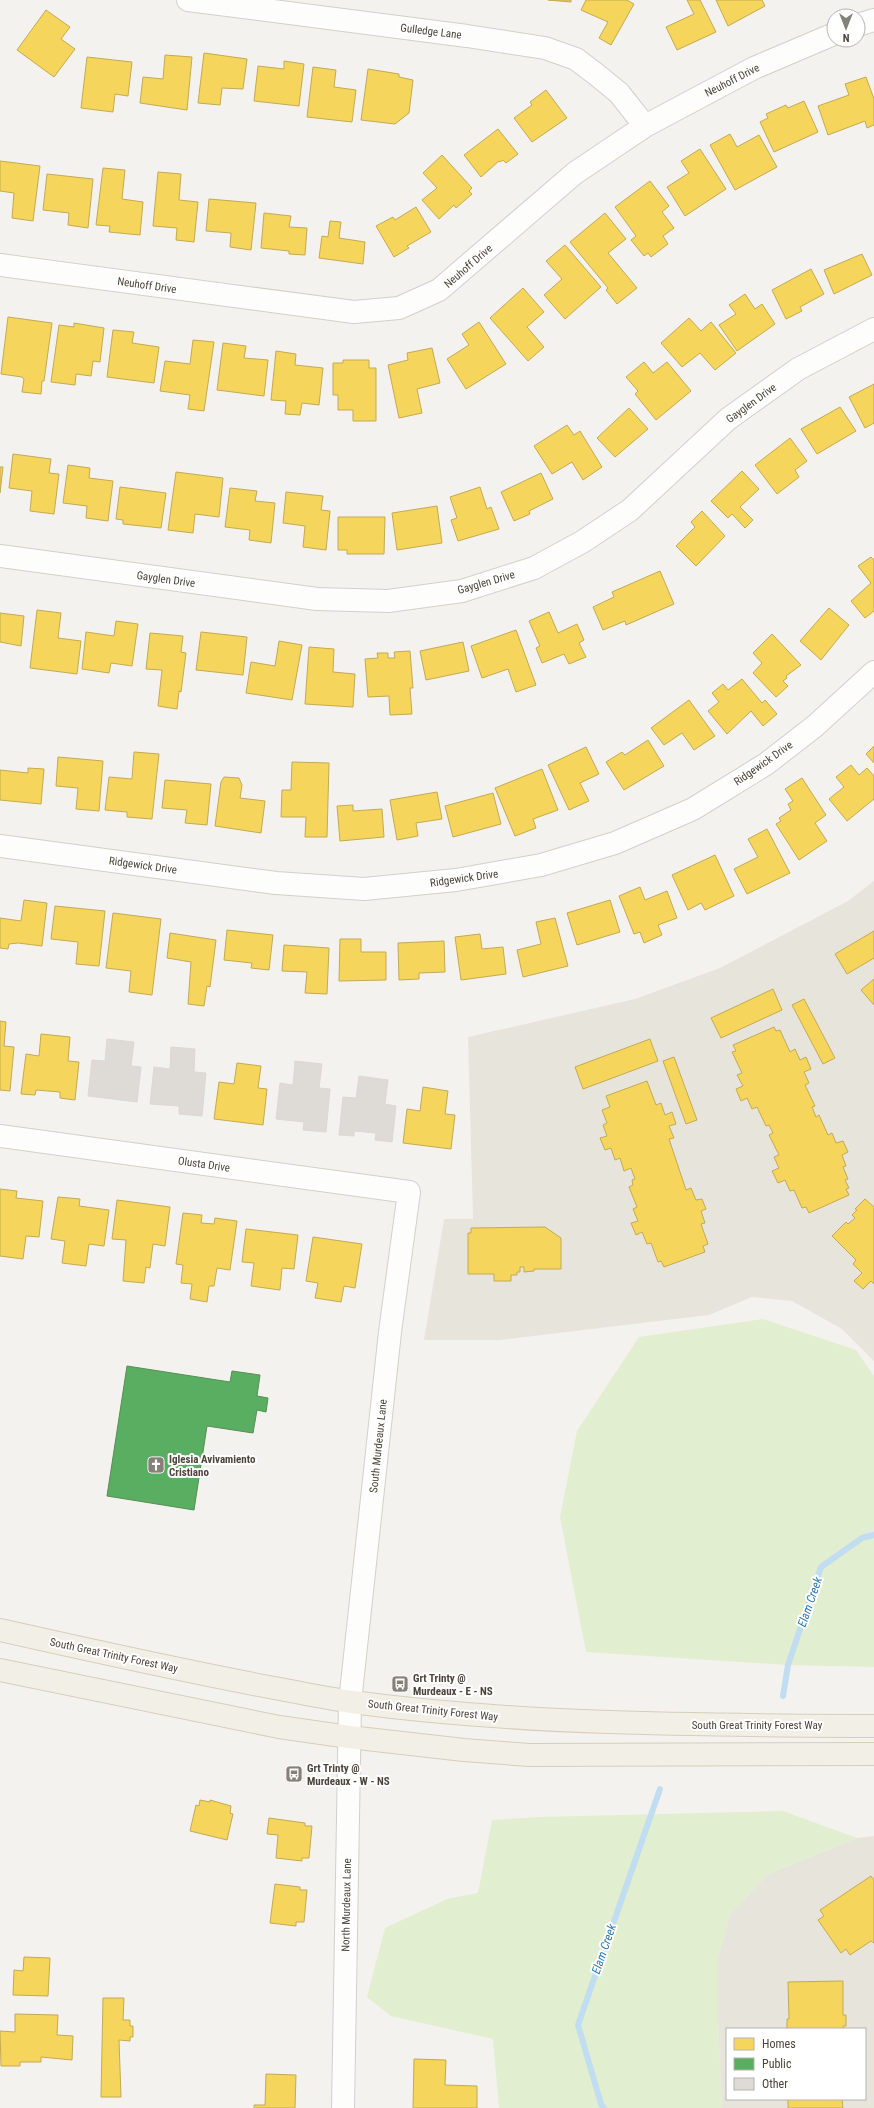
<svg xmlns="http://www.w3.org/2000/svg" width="874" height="2108" font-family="'Roboto Condensed',sans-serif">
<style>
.residential{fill:#e7e4dc;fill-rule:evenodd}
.green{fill:#e1eecf}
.homes{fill:#f6d55c;stroke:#c3aa52}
.public{fill:#5aae61;stroke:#568e55}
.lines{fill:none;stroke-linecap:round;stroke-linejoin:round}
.stream{stroke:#c0ddf1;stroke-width:6}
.building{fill:#dedbd6;stroke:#dcd9d4}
.minor-casing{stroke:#d2d0cb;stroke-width:24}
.primary-casing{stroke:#d6cebb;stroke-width:24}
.minor{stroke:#fdfdfc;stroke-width:22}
.primary{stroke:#f2efe6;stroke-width:22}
.labels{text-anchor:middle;stroke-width:4;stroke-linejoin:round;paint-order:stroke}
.street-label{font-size:11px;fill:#4b4439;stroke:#fff}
.poi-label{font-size:11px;font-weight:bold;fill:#4b4439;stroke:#fff;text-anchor:start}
.water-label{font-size:12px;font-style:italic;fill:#2e7ab2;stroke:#fff}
</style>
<rect width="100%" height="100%" fill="#f4f2ee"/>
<!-- residential -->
<path class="residential" d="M874,881V1361L842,1329L792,1301L752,1297L709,1315L500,1340H424L444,1219H473L468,1037L635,999L720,968L848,901Z
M874,1836V2108H722L718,2020V1958L730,1914L768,1874L857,1838ZM727,2029H865V2099H727Z"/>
<!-- green -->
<path class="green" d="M763,1319L856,1350L874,1376V1667L788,1665L586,1652L560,1517L577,1431L639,1337Z
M783,1811L857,1838L768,1874L730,1914L718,1958V2020L722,2108H499L493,2039L391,2016L367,1997L385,1928L447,1899L478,1893L492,1820L540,1817Z"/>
<!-- homes -->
<path class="homes" d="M548,0H571V2Z
M586,0H627L634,4L611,45L599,38L608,22L581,10Z
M687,0H700L716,32L677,50L666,27L694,14Z
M716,0H762L765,6L728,26Z
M46,10L70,27L61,39L75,49L54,77L17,50Z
M204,53L247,59L243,89L222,88L220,105L198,103Z
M165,55L192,57L187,110L140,103L143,77L163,79Z
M87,57L132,62L128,96L115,94L113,112L81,108Z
M284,61L304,64L299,106L254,101L258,66L284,69Z
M313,67L336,70L334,87L356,90L352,122L307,117Z
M368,69L399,74V77L413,80L409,113L395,124L361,120Z
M866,77L874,99V125L867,128L865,121L828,135L818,106L849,95L845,84Z
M546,90L567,118L532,142L514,118L532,105L530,102Z
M804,101L818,132L774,152L760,122L768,118L766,114L786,105L788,108Z
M498,129L518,154L506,163L503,160L500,162L499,161L481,177L464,155Z
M730,134L737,147L759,135L777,167L735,190L710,145Z
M700,149L726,189L685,216L667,187L689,173L681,161Z
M442,155L472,188L469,191L472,194L456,208L454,205L439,219L422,200L437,188L423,173Z
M0,161L40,166L33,221L12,218L14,193L0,191Z
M103,168L125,170L122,199L143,202L140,235L109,232L110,226L96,225Z
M158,172L181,174L179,200L198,202L194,242L176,240L177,228L153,226Z
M47,174L93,179L88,228L68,225L69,213L43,210Z
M650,181L669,206L662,212L674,228L663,236L668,244L651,257L648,253L644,256L631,240L636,236L615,207Z
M209,199L256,203L251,250L230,247L231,233L206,231Z
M416,207L431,232L407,246L409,248L394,257L376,226L393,217L395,220Z
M264,213L291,216L289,227L307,228L305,255L289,254V251L261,248Z
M605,213L626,239L608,253L637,288L617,304L606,290L608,288L570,242Z
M330,221L341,222L339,238L365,242L363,264L319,258L322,236L328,237Z
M565,245L601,287L565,319L544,295L562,279L546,261Z
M862,254L872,275L834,294L824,270Z
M811,269L824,294L800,307L802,311L786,319L772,290Z
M523,288L544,312L527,327L544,347L528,361L490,318Z
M745,294L755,309L762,304L775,324L737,351L719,325L736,314L729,305Z
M8,317L52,323L44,381H42L41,394L22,392L24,379L22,377L1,374Z
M689,318L701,331L711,322L736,353L715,370L700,353L682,367L661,343Z
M479,322L506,364L466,389L447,359L469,345L462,334Z
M74,323L104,328L100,362L93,361L91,376L76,374L75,385L51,382L59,325L74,327Z
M113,330L134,332L132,343L159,347L154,383L107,377Z
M193,340L214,342L204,411L188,409L190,395L160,391L165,361L190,364Z
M223,343L246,346L244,358L268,360L264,396L217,390Z
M432,348L440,383L417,389L422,413L399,418L388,365L408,360L407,353Z
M276,351L296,354L295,365L323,368L319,405L302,403L300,415L285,414L286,401L271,400Z
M343,360H369V368H376V421H353V410H338V395H333V363H343Z
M644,362L653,373L667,362L691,391L656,420L635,394L638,391L626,377Z
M874,384V423L865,428L849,397Z
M840,407L856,431L817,454L801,429Z
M629,408L648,429L615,457L597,438Z
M567,425L574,435L580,431L602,467L583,480L572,462L552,474L534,446Z
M790,438L807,461L795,470L799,477L777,494L755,465Z
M13,454L51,459L49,473L59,474L54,514L30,511L32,491L9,488Z
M68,465L90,468L89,478L113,481L108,521L86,518L87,506L63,503Z
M0,467H3L0,493Z
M742,471L759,489L740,507L753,520L745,528L732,514L728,518L711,501Z
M176,472L223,478L219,517L195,514L193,533L168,530Z
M541,473L553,499L529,511L530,514L514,521L501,492Z
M120,487L166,493L161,528L123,524V520L116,519Z
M480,487L487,509L491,507L499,529L458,541L451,520L457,518L450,497Z
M230,488L257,491L255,501L275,503L271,543L249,540L250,530L225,527Z
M286,492L323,496L321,510L330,511L326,550L303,547L305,526L283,523Z
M437,506L442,543L397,550L392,513Z
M702,511L725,536L696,566L676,546L695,527L691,522Z
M338,517H385L384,554H347V550H338Z
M871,557L874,560V611L865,618L851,601L871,583L858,566Z
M660,571L674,604L626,625L625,621L603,630L593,607L614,597L612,592Z
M829,608L849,625L821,660L800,641Z
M37,610L61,613L58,638L81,641L77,674L30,668Z
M549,612L558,633L577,624L584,640L579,643L586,657L569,664L564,654L542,663L536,648L540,646L529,621Z
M0,613L24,616L21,646L0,642Z
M116,621L138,624L132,666L111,663L109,673L82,669L86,632L114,636Z
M516,630L536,685L516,692L508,669L482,678L471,646Z
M201,632L247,637L243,675L196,670Z
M150,633L183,636L181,652L186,653L181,692L179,691L177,709L158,706L162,670L146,669Z
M772,634L801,665L786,676L787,678L783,681L788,686L776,697L753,673L762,663L753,653Z
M279,641L302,645L292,700L246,693L251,662L275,666Z
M463,642L469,671L426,680L420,651Z
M309,647L334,649L333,672L355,674L353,707L305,704Z
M410,651L413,688H410L412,714L390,715L389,696L368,697L365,659L378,658L377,653H388V658H395L394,652Z
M742,679L762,703L765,700L777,714L763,726L751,711L727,734L708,711L719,702L712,693L723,684L728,690Z
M689,700L715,736L694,750L682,733L664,745L651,728Z
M648,740L664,766L624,790L606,762L622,752L625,755Z
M874,746V763L866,754Z
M586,747L599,774L580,783L589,801L569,810L548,765Z
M134,752L159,754L152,819L127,817V812L105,810L109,777L132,779Z
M58,757L103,761L99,811L76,809L78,788L56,786Z
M292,762L329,763L327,837H305L306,817H281L282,790H291Z
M851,765L859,775L867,768L874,776V799L847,821L829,799L844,787L836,777Z
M28,768L44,769L41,804L0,800V770L28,773Z
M542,769L558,810L533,819L536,828L515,836L495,788Z
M224,777L239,778L242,785L240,798L265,801L261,833L215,826L221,782Z
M802,778L826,815L815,823L827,841L799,860L776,824L781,821L779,818L791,810L788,804L793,801L785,789Z
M165,780L211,784L207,825L185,823L187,810L162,808Z
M437,792L442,819L416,823L418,836L397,840L390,800Z
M493,793L501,824L453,837L445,806Z
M353,805V811L382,809L384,837L340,841L337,806Z
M767,829L790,873L747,894L734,869L758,857L748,839Z
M715,855L734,896L705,910L701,903L688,910L672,875Z
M640,887L645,900L667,891L677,918L658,925L662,935L644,943L640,932L634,934L619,896Z
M24,900L47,903L42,946L18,943L9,944L8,949L0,948V918L21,921Z
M610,900L620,932L577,945L567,913Z
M55,906L105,911L99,966L76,964L78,942L51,939Z
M113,913L161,919L152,995L129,992L131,971L106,968Z
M555,918L568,966L523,977L517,950L541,944L536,922Z
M227,930L273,935L269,970L251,968L252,963L224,960Z
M874,931V958L847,974L835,954Z
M170,933L216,940L210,987L207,986L204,1006L188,1004L191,962L167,958Z
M480,934L482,949L503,947L506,974L461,980L455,937Z
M340,939H361V952H386V980L339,981Z
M444,941L445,972L419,973V979L399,980L398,943Z
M284,945L329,948L327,994L305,993L307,972L282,971Z
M874,979V1005L861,990Z
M773,989L782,1010L721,1038L711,1018Z
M804,999L835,1058L823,1064L792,1005Z
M0,1021L6,1022L4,1046L14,1047L10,1091L0,1090Z
M774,1027L776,1031L780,1030L790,1052L795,1049L800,1060L806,1057L811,1069L804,1072L809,1083L805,1085L815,1106L812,1107L816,1117L819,1115L828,1135L832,1133L836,1143L843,1141L848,1152L842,1155L846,1166L843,1167L848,1179L845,1180L849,1188L846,1189L849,1195L809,1213L806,1207L802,1208L794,1190L790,1191L785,1180L778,1183L772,1171L779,1168L774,1157L779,1155L769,1135L773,1133L769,1125L766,1126L757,1107L752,1109L747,1098L741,1101L736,1089L743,1086L737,1075L742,1073L732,1052L736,1051L733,1045Z
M41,1034L70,1037L68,1061L79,1062L75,1100L60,1098V1092L36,1090L35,1095L21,1094L26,1054L39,1056Z
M650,1039L658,1061L583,1089L575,1067Z
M674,1057L697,1120L686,1124L663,1061Z
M237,1063L261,1066L258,1088L267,1089L263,1125L214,1119L219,1082L234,1084Z
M647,1081L656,1105L661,1103L665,1115L672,1112L676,1124L669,1126L674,1138L669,1139L686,1190L691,1188L696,1200L702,1199L706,1209L701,1211L705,1223L701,1224L708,1244L703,1246L705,1252L664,1267L661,1261L658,1262L651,1243L647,1244L642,1232L636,1235L631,1223L638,1221L633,1209L637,1207L629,1187L633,1185L632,1180L635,1179L631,1168L624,1171L620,1158L615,1160L611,1148L605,1150L600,1138L607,1136L603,1125L607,1123L602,1110L610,1107L606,1096Z
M423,1087L448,1091L445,1114L455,1115L451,1149L403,1143L407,1109L420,1111Z
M0,1189L17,1191L16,1198L43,1201L39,1237L26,1236L23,1259L0,1256Z
M58,1197L80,1199L79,1206L109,1210L104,1246L89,1244L86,1266L62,1263L65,1241L51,1239Z
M865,1199L874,1207V1284L871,1281L863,1289L854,1281L862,1273L853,1264L856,1260L832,1236L846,1222L848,1224L855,1218L852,1215L857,1210L855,1209Z
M117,1200L170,1207L165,1246L153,1244L150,1268L146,1267L144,1283L123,1281L126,1240L112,1239Z
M183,1213L202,1215L201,1223L214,1224L215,1218L237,1221L230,1270L217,1268L214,1286H209L207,1302L190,1299L192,1284L181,1283L183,1265L176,1264Z
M545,1227L561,1238V1269H534V1271L524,1272V1267H520V1272H517V1275H511V1281H494V1274H468V1233H471V1228Z
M246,1229L298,1235L294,1269L282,1268L280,1290L251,1286L254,1263L242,1262Z
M313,1237L362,1244L355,1288L344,1286L341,1302L315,1298L318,1283L306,1281Z
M200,1800L210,1802V1800L231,1806L230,1813L233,1814L227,1840L190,1831L196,1805L199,1806Z
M269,1818L305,1823V1826H312L309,1858H302V1861L276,1858L278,1835L267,1834Z
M871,1876L874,1880V1943L871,1941L850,1955L846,1949L841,1953L818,1920L824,1916L820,1910Z
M275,1884L300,1887V1890H307L304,1922H296V1926L270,1923Z
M24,1957L50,1958L48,1996L13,1995L14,1970L23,1971Z
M843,1981V2015H846V2026H843V2029H787V2019H789L788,1982Z
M103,1998H124L123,2020H130V2026H133V2037H130V2041L119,2040L121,2097H101Z
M15,2014L58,2015L57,2035L73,2036L72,2060L41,2057V2062H20V2066H1L0,2031L15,2032Z
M414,2059L446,2060L445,2085L477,2086V2108H413Z
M266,2074L296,2075L295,2108H254V2105H265Z
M788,2099H842L843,2108H788Z"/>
<!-- public -->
<path class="public" d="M127,1366L230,1382L232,1371L260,1375L257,1396L268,1398L266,1412L257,1410L253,1433L207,1426L194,1510L107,1496Z"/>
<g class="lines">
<!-- stream -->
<path class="stream" d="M783,1696L788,1665L821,1567L862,1538L874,1535
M604,2108L601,2104L578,2025L660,1789"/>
</g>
<!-- building -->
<path class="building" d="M107,1039L134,1042L131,1066L141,1067L137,1102L88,1096L92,1060L105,1061Z
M171,1047L195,1049L194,1072L206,1073L202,1116L179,1114V1106L150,1104L154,1067L170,1069Z
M295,1061L322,1064L319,1088L330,1089L326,1132L303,1130L304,1122L276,1119L280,1083L293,1085Z
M359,1076L388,1080L385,1104L396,1106L392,1142L375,1140L376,1133L354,1131V1136L339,1135L343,1097L356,1098Z"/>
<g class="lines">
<!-- minor casing -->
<g class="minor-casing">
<path id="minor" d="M188,0L467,36L545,48L576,59L597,75L619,93L645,126
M858,25L874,20
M0,265L354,312L399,308L439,290L575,173L645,126L754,68L834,34
M0,556L317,599L388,601L462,591L534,568L582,542L630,510L728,419L798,369L874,329
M0,846L276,883L364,889L456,880L541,865L615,843L693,809L766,764L815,726L874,672
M0,1136L409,1192L390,1332L350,1702L343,2108"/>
</g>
<!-- primary casing -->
<g class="primary-casing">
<path id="primary" d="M0,1630C89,1650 179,1670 269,1687C297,1692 324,1698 352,1702C525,1725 699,1725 874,1726
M0,1670L279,1727L349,1737L464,1750L529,1755L874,1754"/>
</g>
<!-- minor -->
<use href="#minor" class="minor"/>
<!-- primary -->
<use href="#primary" class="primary"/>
</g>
<!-- icons -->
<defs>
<g id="church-square" transform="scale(0.9)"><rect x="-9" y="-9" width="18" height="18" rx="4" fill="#868178" stroke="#fff"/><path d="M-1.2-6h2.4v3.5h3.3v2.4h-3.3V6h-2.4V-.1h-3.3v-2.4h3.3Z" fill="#fff"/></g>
<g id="bus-square" transform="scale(0.9)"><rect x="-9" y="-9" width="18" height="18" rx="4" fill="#868178" stroke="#fff"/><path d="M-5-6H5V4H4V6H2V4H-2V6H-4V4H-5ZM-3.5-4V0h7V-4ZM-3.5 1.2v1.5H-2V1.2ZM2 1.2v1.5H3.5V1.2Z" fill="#fff"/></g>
</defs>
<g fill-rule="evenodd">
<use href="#church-square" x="156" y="1465"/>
<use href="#bus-square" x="400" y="1684"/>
<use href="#bus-square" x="294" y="1774"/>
</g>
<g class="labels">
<!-- street labels -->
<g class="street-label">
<text transform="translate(431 31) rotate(7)" y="4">Gulledge Lane</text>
<text transform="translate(732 80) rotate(-27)" y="4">Neuhoff Drive</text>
<text transform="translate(468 266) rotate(-41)" y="4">Neuhoff Drive</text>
<text transform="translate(147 285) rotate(8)" y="4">Neuhoff Drive</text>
<text transform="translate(751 403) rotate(-36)" y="4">Gayglen Drive</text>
<text transform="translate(166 579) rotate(8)" y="4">Gayglen Drive</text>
<text transform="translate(486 582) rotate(-16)" y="4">Gayglen Drive</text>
<text transform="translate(763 763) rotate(-35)" y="4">Ridgewick Drive</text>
<text transform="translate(143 865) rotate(8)" y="4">Ridgewick Drive</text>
<text transform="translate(464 878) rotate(-8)" y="4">Ridgewick Drive</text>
<text transform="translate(204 1164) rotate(8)" y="4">Olusta Drive</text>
<text transform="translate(378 1446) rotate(-84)" y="4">South Murdeaux Lane</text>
<text transform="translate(114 1655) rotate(12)" y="4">South Great Trinity Forest Way</text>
<text transform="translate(433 1710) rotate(6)" y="4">South Great Trinity Forest Way</text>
<text x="757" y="1729">South Great Trinity Forest Way</text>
<text transform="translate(346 1905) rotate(-89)" y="4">North Murdeaux Lane</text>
</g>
<!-- poi labels -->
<g class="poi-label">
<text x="169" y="1463">Iglesia Avivamiento<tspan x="169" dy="13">Cristiano</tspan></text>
<text x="413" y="1682">Grt Trinty @<tspan x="413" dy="13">Murdeaux - E - NS</tspan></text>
<text x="307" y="1772">Grt Trinty @<tspan x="307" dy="13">Murdeaux - W - NS</tspan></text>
</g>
<!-- water labels -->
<g class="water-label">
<text transform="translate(810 1602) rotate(-71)" y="4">Elam Creek</text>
<text transform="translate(604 1949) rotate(-71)" y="4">Elam Creek</text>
</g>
</g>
<!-- legend -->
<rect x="726" y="2028" width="140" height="72" fill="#ffffff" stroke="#b7b4b0"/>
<rect x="734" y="2038" width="20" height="12" fill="#f6d55c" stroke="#b7b4b0"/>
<text x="762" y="2048" font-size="12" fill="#4b4439">Homes</text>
<rect x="734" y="2058" width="20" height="12" fill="#5aae61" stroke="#b7b4b0"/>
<text x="762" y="2068" font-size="12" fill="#4b4439">Public</text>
<rect x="734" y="2078" width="20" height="12" fill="#dedbd6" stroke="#b7b4b0"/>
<text x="762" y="2088" font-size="12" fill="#4b4439">Other</text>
<!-- north arrow -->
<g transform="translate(846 28) rotate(180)"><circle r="19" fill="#ffffff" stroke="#b7b4b0"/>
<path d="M0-3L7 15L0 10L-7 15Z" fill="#868178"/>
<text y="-6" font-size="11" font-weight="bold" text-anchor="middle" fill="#4b4439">N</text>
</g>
</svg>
